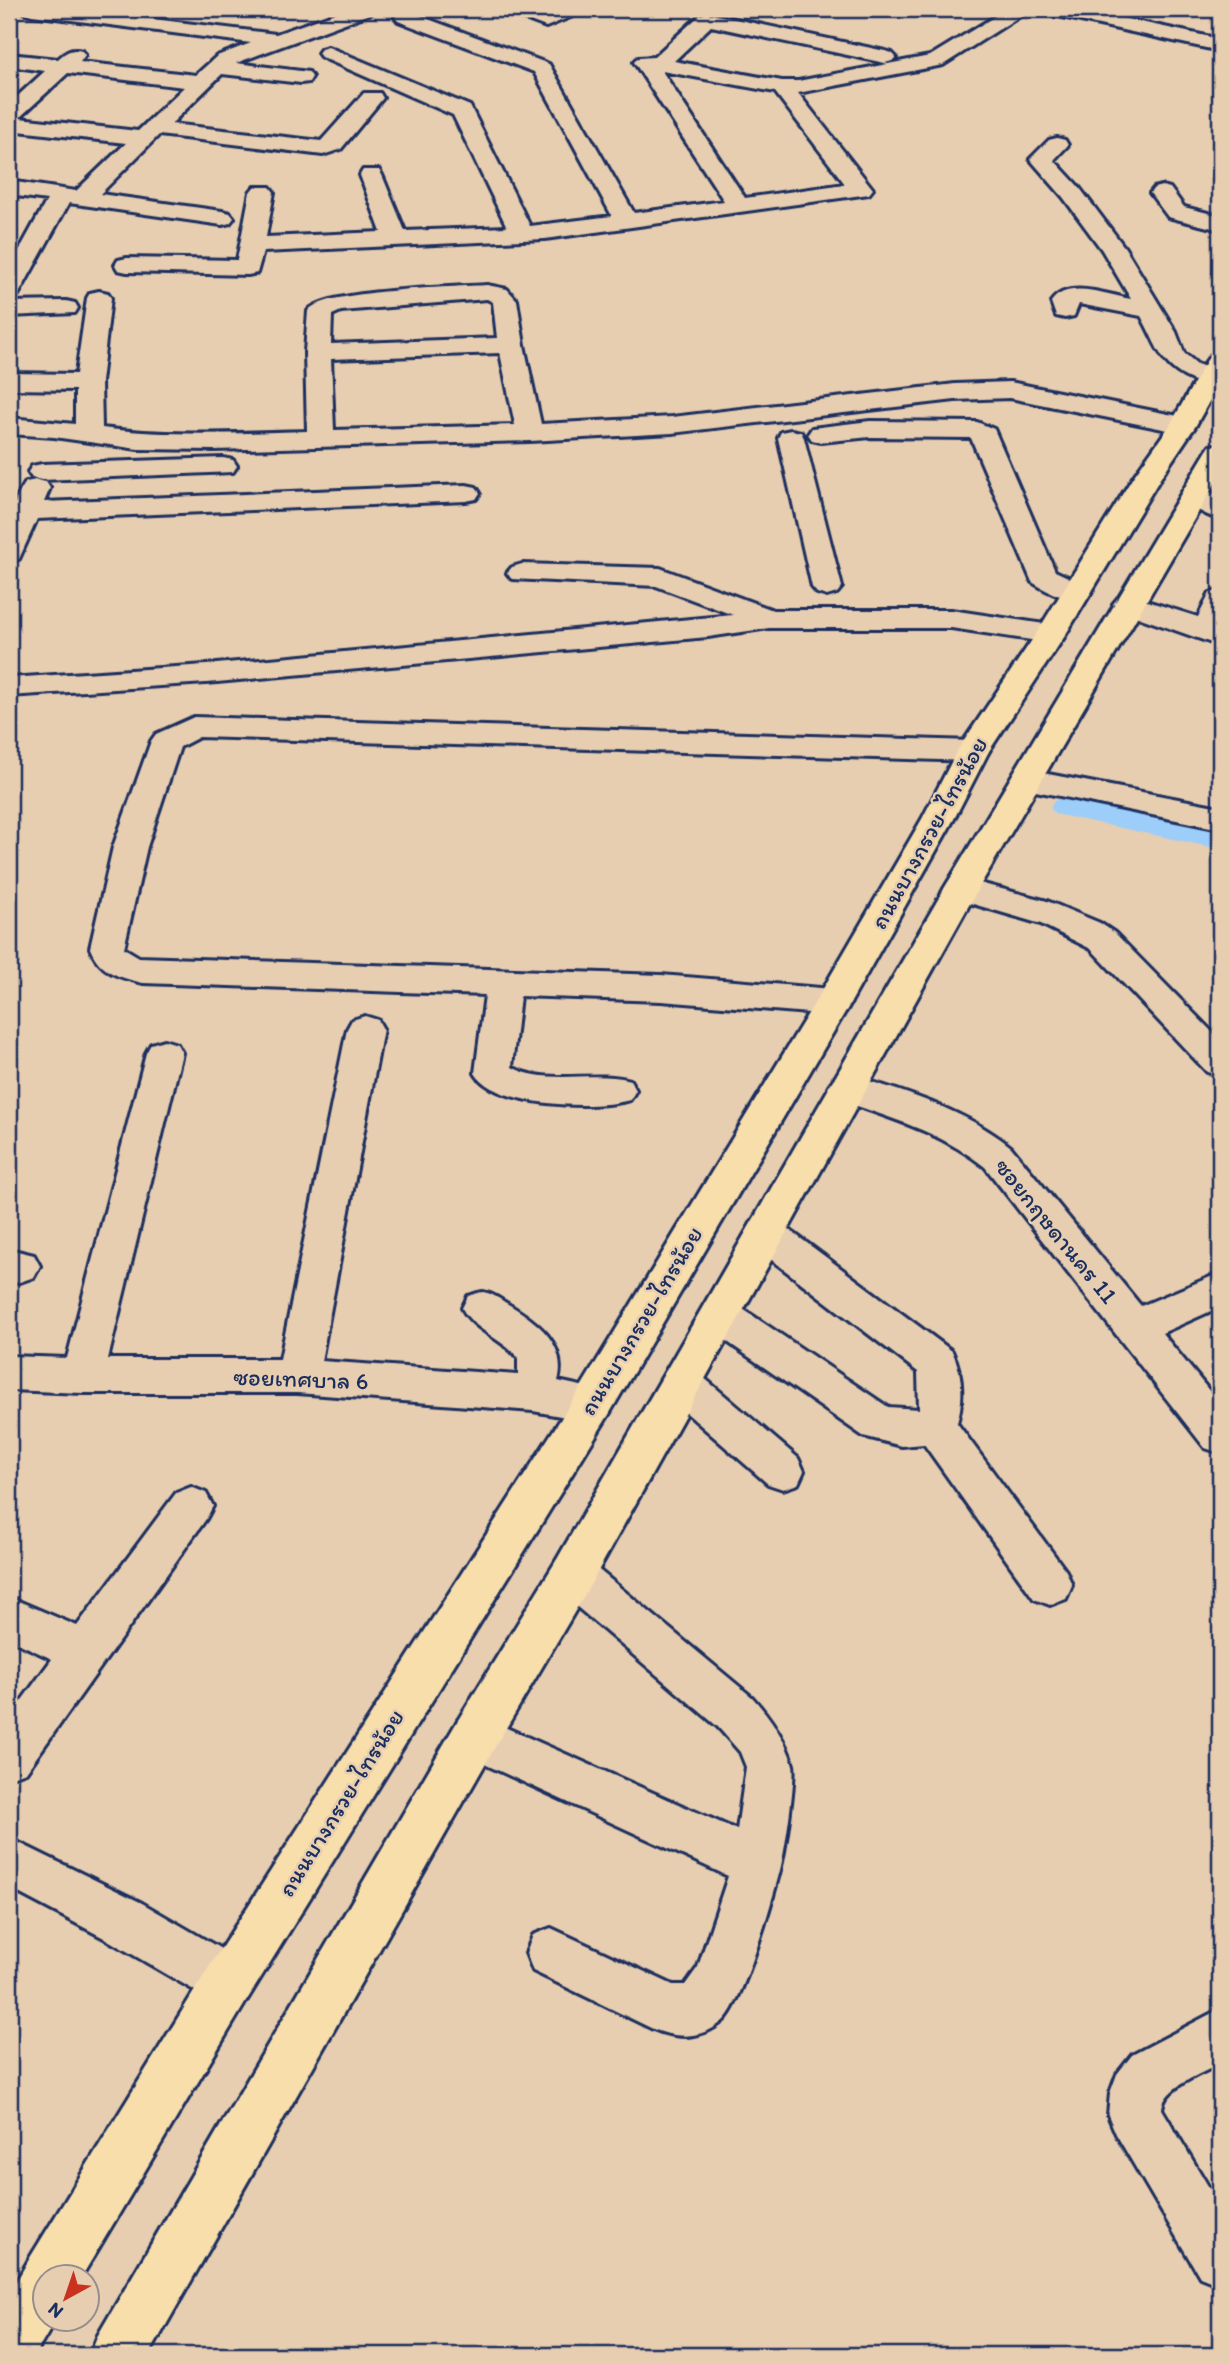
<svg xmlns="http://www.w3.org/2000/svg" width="1229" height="2364" font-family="Itim,'Playpen Sans Thai',sans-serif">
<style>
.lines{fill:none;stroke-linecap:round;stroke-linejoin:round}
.canal{fill:#9dcdf9;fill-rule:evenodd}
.minor-casing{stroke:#1b2f5e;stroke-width:6}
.major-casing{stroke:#1b2f5e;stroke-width:6}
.minor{fill:#e8ceb0;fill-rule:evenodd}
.major{fill:#f8deab;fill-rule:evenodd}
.labels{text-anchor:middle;stroke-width:5;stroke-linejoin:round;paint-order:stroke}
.street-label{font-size:24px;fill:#1b2f5e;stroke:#e8ceb0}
</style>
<rect width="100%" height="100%" fill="#e8ceb0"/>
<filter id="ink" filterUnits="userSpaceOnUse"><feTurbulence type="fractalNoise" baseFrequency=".0143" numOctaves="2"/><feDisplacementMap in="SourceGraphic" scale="14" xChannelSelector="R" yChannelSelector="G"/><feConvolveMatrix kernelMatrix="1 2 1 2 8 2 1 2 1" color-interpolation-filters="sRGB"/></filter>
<g filter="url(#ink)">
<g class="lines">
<!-- canal -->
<path class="canal" d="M1065,797L1220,829V849L1055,814L1050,807L1055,800Z"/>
<!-- minor casing -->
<g class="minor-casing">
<path id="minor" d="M22,9H71L276,34L347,9H375L372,13L236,63L309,72L312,77L309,82L301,83L222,74L171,124L321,141L364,93H380L383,98L341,149L323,155L159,135L100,194L222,211L230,213L234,218L230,223L222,225L69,203L21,290L18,295L9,297V269L47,200L9,195V181L76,191L126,143L9,130V104L45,71L9,66V54L58,59C66,52 71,48 82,51L85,55L80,62L196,75L217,56L251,43L32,15L25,13ZM68,73L184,87L138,131L19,118Z
M509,9H533L546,14L557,9H583L580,13L546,27L511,14Z
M1007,9H1031L943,65L798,93L869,184L873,189L869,194L545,239L263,252L257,273L248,275L127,272L118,270L115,265L118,260L127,258L237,260L250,192L254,187H270L274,192L266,237L381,232L360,175L363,170H379L382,175L405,231L507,227L453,115L321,57L318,53L321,49L328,47L470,106L530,226L612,216L534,72L398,21L395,17L398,13H412L549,64L634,213L724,201L634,62L638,58L654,57L700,15L707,13L885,51L892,53L896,57L892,61L885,63L711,26L674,61L782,81H798L930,56ZM662,71L775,92L845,184L745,198Z
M1043,9H1080L1220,39V51L1053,15L1046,13Z
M1057,138L1065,140L1068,145L1054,160L1079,187L1125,248L1176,332L1184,353L1197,364L1219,372V384C1209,386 1202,384 1192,380C1159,366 1157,344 1141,316L1079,304L1074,316L1065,318L1056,316L1051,302C1067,278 1108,295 1131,299L1102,250L1063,197L1030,159L1049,140Z
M1162,186L1170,188L1184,207L1220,216V230L1168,217L1150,193L1154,188Z
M487,285L507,289L517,300L524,345L541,424L672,417L955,384L1010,382L1183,417L1192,419L1196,425L1192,431L1183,433L1010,398L955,400L672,433L530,441L214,450L138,449L54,437L9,434V418L75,424V390L9,389V373L76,374L87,298L90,293L99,291L108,293L111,298L101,382L102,428C170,437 239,433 307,431L305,352L308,311C322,290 456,287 487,285ZM487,299L493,302L497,338L331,344L332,315L341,311ZM500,353L515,425L334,430L331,359Z
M66,301L75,303L78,308L75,313L9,316V302Z
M870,421L977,422L994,429L1055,571L1085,585L1090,591L1085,597C1066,602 1048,592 1032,582L971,438L870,437L821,442L812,440L808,434L812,428Z
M791,430L801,432L804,438L842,587L837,593L827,596L817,593L812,587L778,438L781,432Z
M223,458L233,460L237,466L233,472L42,480L32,478L28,472L32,466L42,464Z
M36,480L46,482L50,488L44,502L466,485L476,487L480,493L476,499L466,501L37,519L19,559L9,562C9,531 8,508 26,482Z
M1196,487L1206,489L1220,499V519C1206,516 1190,507 1182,495L1186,489Z
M522,564L660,568L773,610H951L1051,625L1062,628L1066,634L1062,640L1051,643L951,628H769L708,637L206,683L9,696V678L206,665L733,615L656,586L512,579L507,573L512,567Z
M1220,590V646L1118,610L1113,604L1118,598L1128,595L1198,617L1210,593Z
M194,717L973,741L984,744L989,751L984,758L973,761L199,737L180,747L147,847L124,948L139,957L661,975L833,989L846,993L851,1002L846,1011L833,1015L661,1001L520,996L512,1067C544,1086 595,1070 630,1080L636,1090L630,1100C596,1110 494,1107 475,1073L485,995L143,983C119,977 100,973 90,948L113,847L151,741L156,734Z
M1027,770L1220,807V829L1016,787L1011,780L1016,773Z
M961,878L1047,901L1100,923L1115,933L1220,1040V1076L1207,1072L1091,949L1041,924L949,897L944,889L949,881Z
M365,1016L378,1020L383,1029L321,1361L518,1375V1358C502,1338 473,1330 462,1308L468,1296C472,1295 479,1292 483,1292C492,1293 501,1300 508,1304C536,1321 568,1344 558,1381L608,1392L614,1404L608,1416L593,1422L533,1411L297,1393H83L9,1390V1356L67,1358L146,1053L151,1044L164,1040L177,1044L182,1053L108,1359H280L347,1029L352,1020Z
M847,1074C904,1092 964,1109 1011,1147L1141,1306L1220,1273V1307L1162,1333L1220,1404V1453L1205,1448L985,1167C940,1131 887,1117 834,1098L828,1088L834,1078Z
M766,1219L780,1223L952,1351C963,1374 964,1398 957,1423L1066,1571L1072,1585L1066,1599L1050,1605L1034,1599L924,1444L902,1446L863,1436L706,1327L700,1315L706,1303L720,1299L734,1303L888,1407L919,1409L918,1372L752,1245L746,1234L752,1223Z
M9,1249L34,1255L40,1266L34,1277L20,1282L9,1281Z
M681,1366L696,1371L798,1458L804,1471L798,1484L783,1489L768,1484L666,1395L660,1383L666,1371Z
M191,1487L206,1493L213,1506L206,1519L26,1772L9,1778V1718L52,1659L9,1639V1597L77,1626L176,1493Z
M572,1555L588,1561L752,1697C770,1717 785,1738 793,1765C796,1777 785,1850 781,1866C774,1895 743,2004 723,2021C702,2039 677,2039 653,2029L533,1971L526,1953L533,1935L551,1928L673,1985H685L698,1967L728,1876L458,1752L451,1736L458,1720L475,1714L737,1830L746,1767L740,1752L718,1727L556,1589L550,1575L556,1561Z
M9,1838L142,1903L247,1964L254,1982L247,2000L229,2007L211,2000L106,1939L9,1888Z
M1220,2009V2064C1203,2073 1163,2087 1162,2109L1220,2206V2285L1200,2277L1116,2134L1108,2115L1110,2093L1117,2074L1132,2055Z"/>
</g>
<!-- major casing -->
<g class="major-casing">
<path id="major" d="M1220,352V382L1196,425L1161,477L1066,634L989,751L954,819L851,1002L608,1416L247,2000L82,2276H46V2318H57L35,2355H9V2294L31,2256L211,1964L578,1392L820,994L922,819L957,751L1036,634L1133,477L1170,425L1207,360L1211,355Z
M1220,444V475L978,889L588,1589L492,1752L149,2355H90L98,2335L458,1720L556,1561L944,889L1206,452L1210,446Z"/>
</g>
<!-- minor -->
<use href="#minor" class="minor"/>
<!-- major -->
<use href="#major" class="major"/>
</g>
</g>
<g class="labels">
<!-- street labels -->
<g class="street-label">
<text transform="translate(929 833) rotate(-61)" y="8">ถนนบางกรวย-ไทรน้อย</text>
<text transform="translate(1056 1231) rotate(51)" y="8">ซอยกฤษดานคร 11</text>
<text transform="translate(641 1321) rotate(-59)" y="8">ถนนบางกรวย-ไทรน้อย</text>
<text transform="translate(301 1379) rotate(2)" y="8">ซอยเทศบาล 6</text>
<text transform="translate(341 1803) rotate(-58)" y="8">ถนนบางกรวย-ไทรน้อย</text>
</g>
</g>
<!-- margin -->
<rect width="1229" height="2364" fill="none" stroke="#e8ceb0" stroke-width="35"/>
<rect x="18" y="18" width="1194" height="2329" fill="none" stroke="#1b2f5e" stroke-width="2.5" filter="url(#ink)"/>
<!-- north arrow -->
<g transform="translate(66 2298) rotate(220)"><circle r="33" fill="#e8ceb0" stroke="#968e8f" stroke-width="2"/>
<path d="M0-5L12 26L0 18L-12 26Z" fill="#c8321e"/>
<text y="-10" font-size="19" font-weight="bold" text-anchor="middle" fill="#1b2f5e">N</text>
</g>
</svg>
